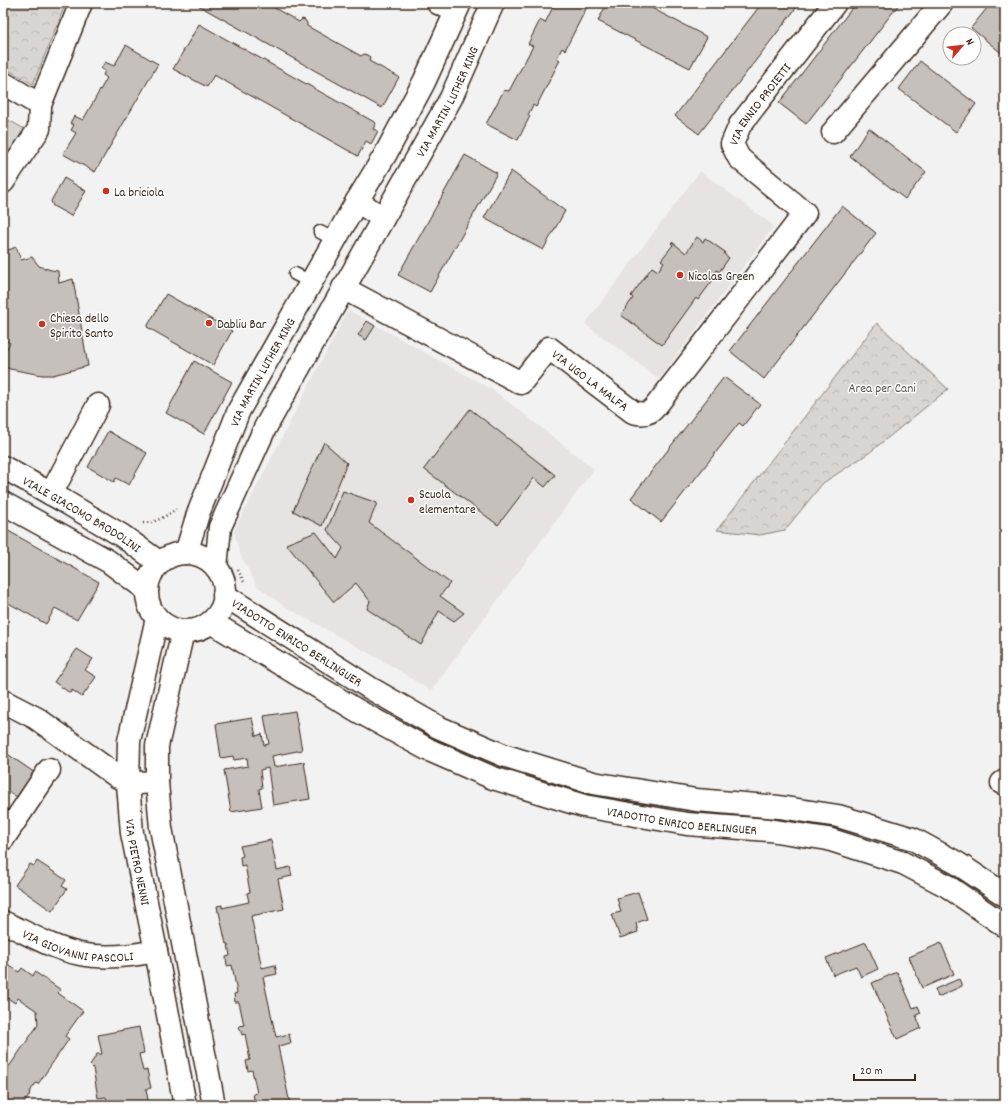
<svg xmlns="http://www.w3.org/2000/svg" width="1008" height="1108" font-family="Dekko,sans-serif">
<style>
.built{fill:#e6e3e2}
.grass{fill:#d8d5d2;stroke:#8a8078}
.park{fill:url(#park-crowns);stroke:#8a8078}
.building{fill:#c6c0bd;stroke:#3b2a1e}
.lines{fill:none;stroke-linecap:round;stroke-linejoin:round}
.service-casing{stroke:#3b2a1e;stroke-width:15}
.minor-casing{stroke:#3b2a1e;stroke-width:25}
.tertiary-casing{stroke:#3b2a1e;stroke-width:25}
.path{stroke:#3b2a1e;stroke-width:2.5;stroke-dasharray:1 3;stroke-linecap:butt}
.service{stroke:#fff;stroke-width:12}
.minor{stroke:#fff;stroke-width:22}
.tertiary{stroke:#fff;stroke-width:22}
.poi-dot{fill:#c8321e;stroke:#fff;stroke-width:1.5}
.labels{text-anchor:middle;stroke-width:3;stroke-linejoin:round;paint-order:stroke}
.street-label{font-size:13px;fill:#3b2a1e;stroke:#fff}
.poi-label{font-size:13px;fill:#3b2a1e;stroke:#fff;text-anchor:start}
.park-label{font-size:13px;fill:#62554b;stroke:#fff}
</style>
<defs>
<pattern id="park-crowns" width="20" height="18" patternUnits="userSpaceOnUse"><rect width="20" height="18" fill="#d8d5d2"/><path d="M2 6a3 3 0 1 1 6 0M12 15a3 3 0 1 1 6 0" fill="none" stroke="#bab7b4"/></pattern>
</defs>
<rect width="100%" height="100%" fill="#f3f2f2"/>
<filter id="ink" filterUnits="userSpaceOnUse"><feTurbulence type="fractalNoise" baseFrequency=".025" numOctaves="2"/><feDisplacementMap in="SourceGraphic" scale="8" xChannelSelector="R" yChannelSelector="G"/><feConvolveMatrix kernelMatrix="1 2 1 2 8 2 1 2 1" color-interpolation-filters="sRGB"/></filter>
<g filter="url(#ink)">
<!-- built -->
<path class="built" d="M700,171L774,226L659,379L585,324Z
M348,310L493,390L594,469L431,691L390,665L284,606L257,586L240,554L234,531L273,455Z"/>
<!-- grass -->
<path class="grass" d="M3,117L30,132L3,181Z"/>
<!-- park -->
<path class="park" d="M3,3H66L33,84L3,67Z
M877,323L948,389L869,453L823,483L785,530L760,535L717,530Z"/>
<!-- building -->
<path class="building" d="M194,3H266L299,22L302,19L305,20L307,23V26L361,56L364,54L367,55L370,57L369,61L399,77L382,108Z
M555,3H589L565,50L562,48L557,58L560,60L536,107L533,105L528,115L530,116L518,140L486,124L504,90L509,91L533,46L528,44L540,20L545,23Z
M607,3H642L707,37L690,68L598,21Z
M762,3H800L699,134L675,116Z
M856,3H900L806,124L779,103Z
M991,3H998L1005,9V56L971,28Z
M199,24L376,123L373,129L378,131L371,144L366,141L358,156L214,75L207,87L173,69Z
M126,45L158,64L95,172L63,154L76,133L71,130L74,125L70,123L74,116L83,120L107,78L103,75L105,71L101,69L105,62L114,66Z
M920,61L976,104L956,132L899,89Z
M869,128L926,172L905,199L850,156Z
M465,155L497,173L430,292L398,275Z
M511,171L565,211L543,250L484,218Z
M64,178L86,191L71,216L53,206L51,201Z
M842,206L876,233L764,379L730,351Z
M697,237L703,242L705,238L725,252L724,254L729,258L719,272L717,270L712,276L710,279L713,280L698,300L696,298L662,345L621,315L633,298L631,296L652,267L658,271L664,262L661,260L673,245L671,243L672,242L686,253Z
M16,247L21,260L32,257L39,266L51,270L58,271L59,283L73,279L88,366L53,375H42L10,369L3,366V355L10,343L3,339V252Z
M166,294L232,331L213,365L147,327Z
M367,321L375,326L366,340L358,335Z
M194,361L232,382L204,434L166,413Z
M724,377L760,404L743,426L739,423L661,522L631,498Z
M470,409L555,475L545,487L534,478L498,525L424,469Z
M108,431L147,453L129,485L116,478L114,482L88,467Z
M324,442L347,463L322,526L293,511Z
M343,491L377,503L369,523L450,583L440,596L464,613L454,621L439,611L421,645L367,609L370,601L356,583L334,602L286,544L316,532L337,559L343,548L327,530Z
M3,528L99,582L77,620L55,608L46,624L3,600Z
M77,649L93,659L85,670L96,677L82,697L72,690L70,693L54,682Z
M295,711L302,750L272,756L274,767L304,762L310,799L273,805L268,768L260,770L262,788L259,789L262,807L231,812L224,770L248,766L247,758L234,760L233,756L221,758L216,724L252,718L256,736L262,734L264,745L269,744L264,716Z
M6,753L38,775L26,791L22,789L17,797L3,788V756Z
M271,840L277,870L290,867L292,876L278,879L284,909L251,916L262,968L275,965L277,974L263,977L276,1037L289,1034L291,1043L278,1046L290,1104L302,1102L303,1105H259L258,1103L255,1104L253,1094L257,1093L252,1070L248,1071L246,1061L250,1060L245,1034L242,1035L239,1026L244,1025L239,1002H235L234,994L237,993L232,965L227,966L226,957L230,956L228,944H226L219,912H218L217,906L222,905V908L249,902L247,893L250,892L245,865L241,866L240,857L243,856L240,846Z
M37,861L66,880L62,886L67,889L52,911L15,885L30,864L34,866Z
M638,892L647,919L636,923L638,932L620,938L612,914L621,912L617,898Z
M866,942L878,969L861,977L856,966L833,975L826,958Z
M941,943L954,974L922,988L909,957Z
M3,961L19,972L22,968L33,976L35,972L61,990L58,993L83,1011L65,1036L69,1039L38,1084L36,1083L29,1093L30,1094L23,1105H3V1096L4,1094L3,1093V1072L4,1070L6,1071L38,1025L37,1011L18,998L15,1003L3,995Z
M897,972L913,1008L918,1006L921,1013L916,1015L921,1028L897,1039L872,983Z
M959,979L962,986L938,997L935,989Z
M139,1027L144,1053L139,1054L143,1071L147,1070L151,1088L146,1089L149,1105H108L106,1097L98,1098L93,1068L90,1065L97,1054H102L98,1035Z"/>
<g class="lines">
<!-- service casing -->
<g class="service-casing">
<path id="service" d="M320,232L335,240
M295,274L311,282"/>
</g>
<!-- minor casing -->
<g class="minor-casing">
<g id="minor">
<path d="M438,3L456,11"/>
<path d="M3,83L40,105"/>
<path d="M833,132L942,3"/>
<path d="M3,182L39,129L40,105L81,3"/>
<path d="M357,201L383,218"/>
<path id="s1" d="M343,288L521,383L549,348L633,412C643,415 650,414 656,406L805,213L739,158L732,144L740,125L835,3"/>
<path id="s2" d="M3,467L62,500L121,535L160,563"/>
<path d="M51,494L98,405"/>
<path d="M3,503L108,561L147,590"/>
<path id="s3" d="M224,595L370,688L438,727L503,755L593,783L696,800L779,807L838,816L913,839L957,863L1005,895"/>
<path id="s4" d="M211,622L358,711L429,750L493,778L584,806L687,824L769,830L828,839L903,863L947,886L1005,926"/>
<path d="M3,701L36,718L71,743L118,777L138,783L157,782"/>
<path d="M1002,783L1005,781"/>
<path d="M3,839L49,770"/>
<path id="s5" d="M3,922C27,933 54,949 80,954C105,959 131,956 156,951"/>
</g>
</g>
<!-- tertiary casing -->
<g class="tertiary-casing">
<g id="tertiary">
<path id="s6" d="M186,553L198,514L239,410L357,201L385,155L424,82L460,3"/>
<circle cx="186" cy="592" r="39"/>
<path id="s7" d="M216,567L220,527L265,428L451,98L493,3"/>
<path id="s8" d="M157,618L129,741L128,784L132,833L156,951L185,1105"/>
<path d="M183,631L157,746V782L161,828L214,1105"/>
</g>
</g>
<!-- path -->
<path class="path" d="M143,523C156,523 166,516 176,509
M238,570L244,582"/>
<!-- service -->
<use href="#service" class="service"/>
<!-- minor -->
<use href="#minor" class="minor"/>
<!-- tertiary -->
<use href="#tertiary" class="tertiary"/>
</g>
</g>
<!-- markers -->
<g class="poi-dot">
<circle cx="106" cy="191" r="4"/>
<circle cx="680" cy="275" r="4"/>
<circle cx="209" cy="323" r="4"/>
<circle cx="42" cy="324" r="4"/>
<circle cx="411" cy="500" r="4"/>
</g>
<g class="labels">
<!-- street labels -->
<g class="street-label">
<text dy="5" stroke="none"><textPath href="#s7" startOffset="523">VIA MARTIN LUTHER KING</textPath></text>
<text dy="5" stroke="none"><textPath href="#s1" startOffset="772">VIA ENNIO PROIETTI</textPath></text>
<text dy="5" stroke="none"><textPath href="#s6" startOffset="197">VIA MARTIN LUTHER KING</textPath></text>
<text dy="5" stroke="none"><textPath href="#s1" startOffset="299">VIA UGO LA MALFA</textPath></text>
<text dy="5" stroke="none"><textPath href="#s2" startOffset="92">VIALE GIACOMO BRODOLINI</textPath></text>
<text dy="5" stroke="none"><textPath href="#s3" startOffset="87">VIADOTTO ENRICO BERLINGUER</textPath></text>
<text dy="5" stroke="none"><textPath href="#s4" startOffset="517">VIADOTTO ENRICO BERLINGUER</textPath></text>
<text dy="5" stroke="none"><textPath href="#s8" startOffset="248">VIA PIETRO NENNI</textPath></text>
<text dy="5" stroke="none"><textPath href="#s5" startOffset="80">VIA GIOVANNI PASCOLI</textPath></text>
</g>
<!-- poi labels -->
<g class="poi-label">
<text x="114" y="196">La briciola</text>
<text x="688" y="280">Nicolas Green</text>
<text x="50" y="322">Chiesa dello<tspan x="50" dy="15">Spirito Santo</tspan></text>
<text x="217" y="328">Dabliu Bar</text>
<text x="419" y="498">Scuola<tspan x="419" dy="15">elementare</tspan></text>
</g>
<!-- park labels -->
<g class="park-label">
<text x="882" y="392">Area per Cani</text>
</g>
</g>
<!-- margin -->
<rect width="1008" height="1108" fill="none" stroke="#fff" stroke-width="16"/>
<rect x="8" y="8" width="992" height="1092" fill="none" stroke="#3b2a1e" stroke-width="1.5" filter="url(#ink)"/>
<!-- north arrow -->
<g transform="translate(962 46) rotate(62)"><circle r="19" fill="#ffffff" stroke="#b1aaa5"/>
<path d="M0-3L7 15L0 10L-7 15Z" fill="#c8321e"/>
<text y="-6" font-size="11" font-weight="bold" text-anchor="middle" fill="#3b2a1e">N</text>
</g>
<!-- scale -->
<path d="M854 1074v6h61v-6" fill="none" stroke="#3b2a1e" stroke-width="2"/>
<text x="860" y="1074" font-size="12" fill="#3b2a1e" stroke="#ffffff" stroke-width="3" paint-order="stroke">20 m</text>
</svg>
